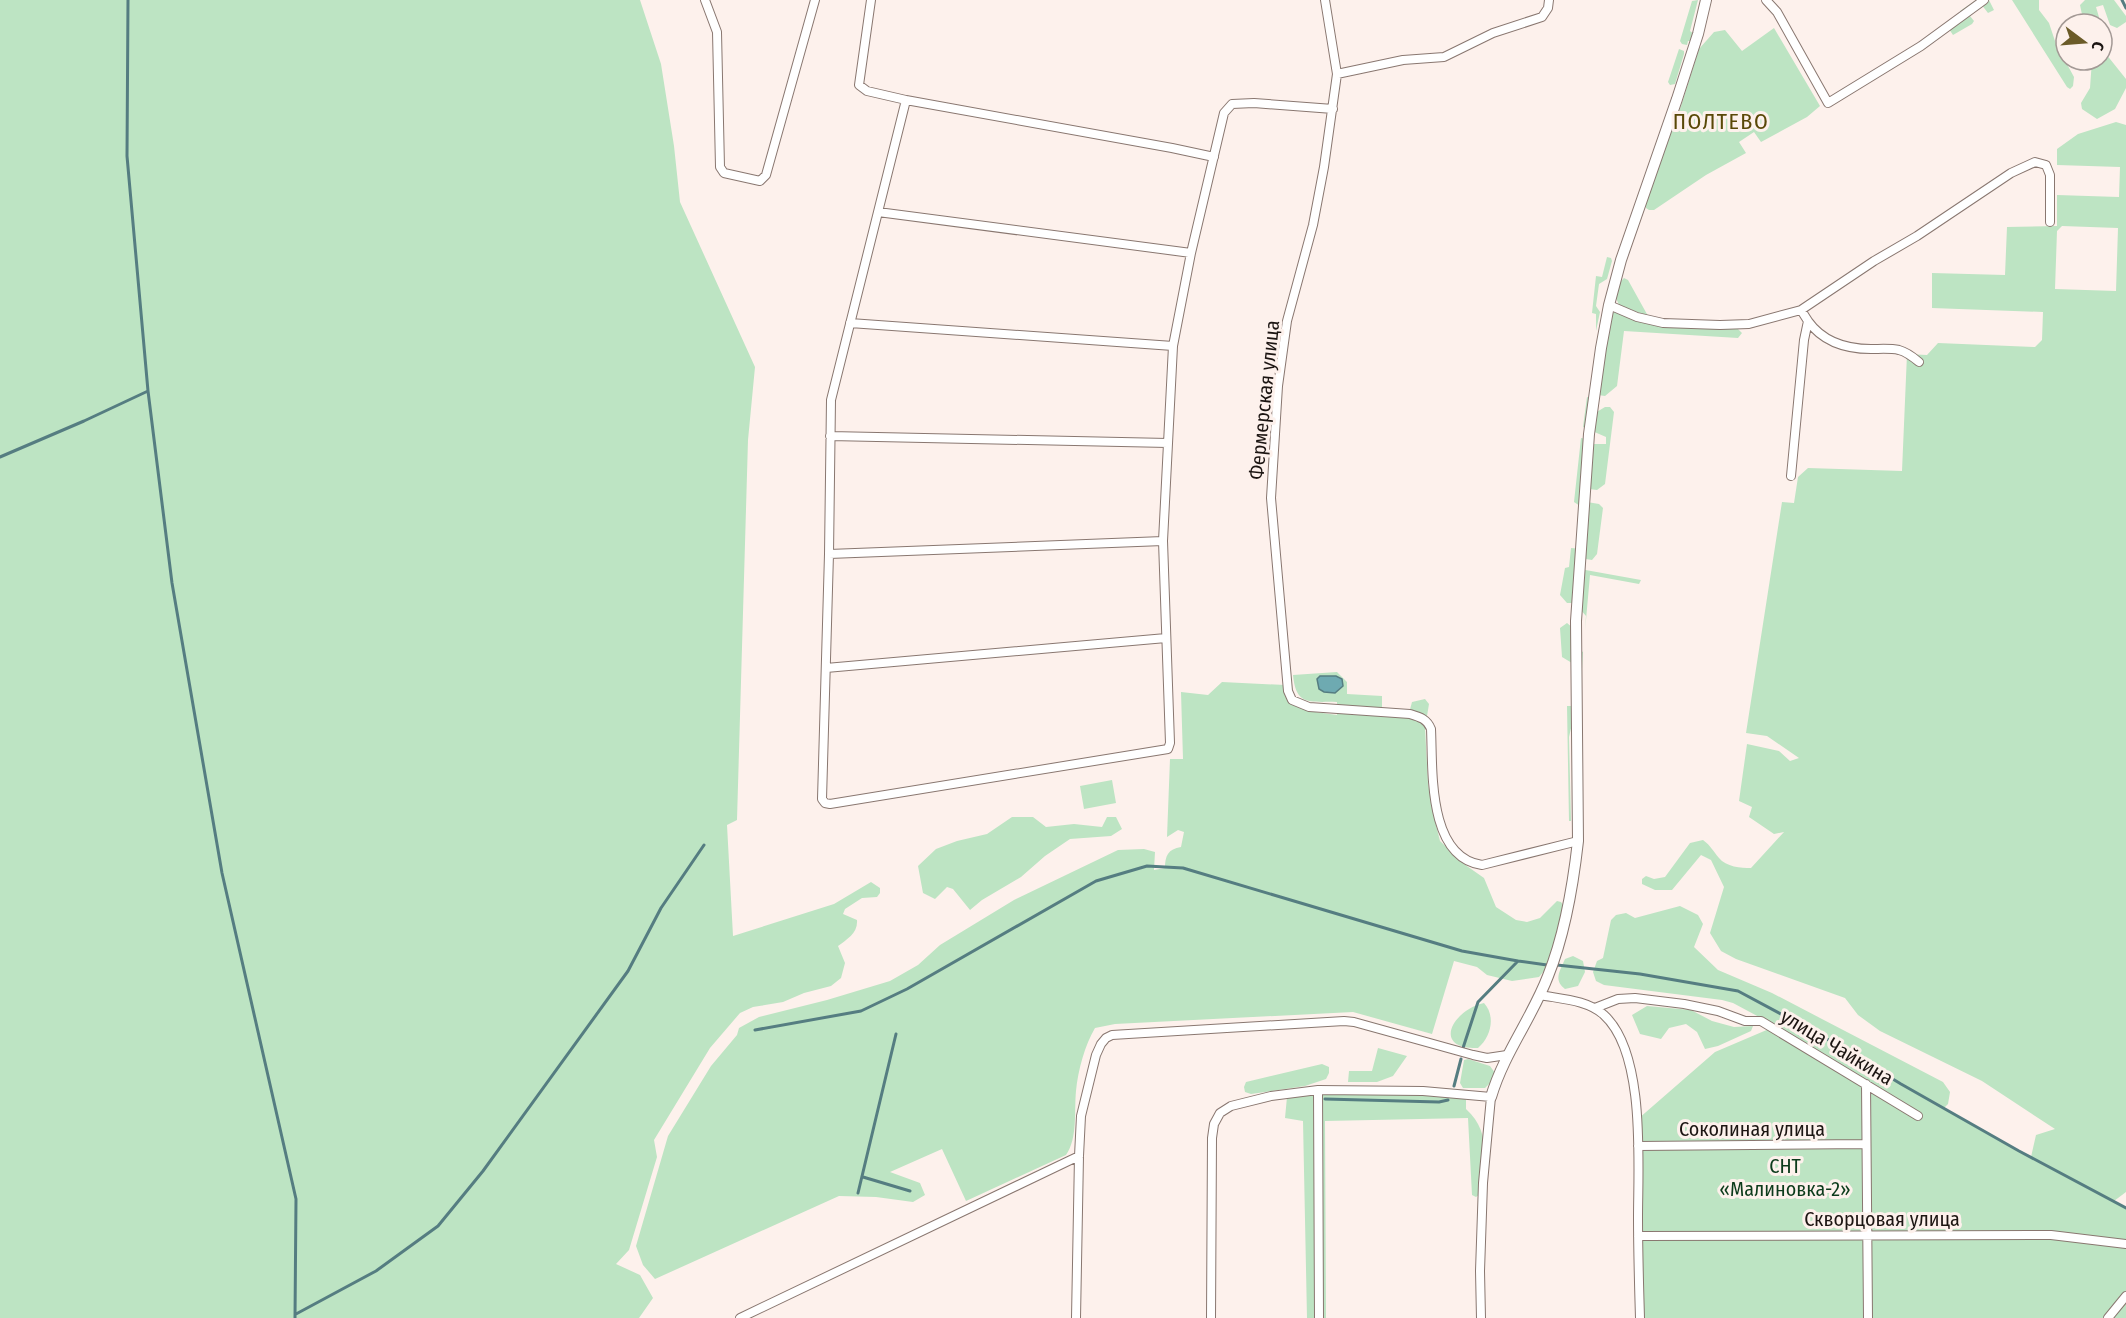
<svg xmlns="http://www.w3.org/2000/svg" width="2126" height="1318" font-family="'Fira Sans Condensed',sans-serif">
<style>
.green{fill:#bde4c3;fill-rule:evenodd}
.water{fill:#6eaab1;stroke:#557d81;stroke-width:1.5}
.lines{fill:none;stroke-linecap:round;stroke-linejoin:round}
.stream{stroke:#557d81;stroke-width:3}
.minor-casing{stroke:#897770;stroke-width:10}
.tertiary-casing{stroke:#897770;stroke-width:12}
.minor{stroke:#fff;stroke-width:8}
.tertiary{stroke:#fff;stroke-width:10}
.labels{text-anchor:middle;stroke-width:6;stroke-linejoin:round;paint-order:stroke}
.street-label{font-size:20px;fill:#1c1512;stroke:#fdf1ec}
.park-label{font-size:20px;fill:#0c3b1b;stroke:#fdf1ec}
.quarter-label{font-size:22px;letter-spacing:1.5px;fill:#594807;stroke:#fdf1ec}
</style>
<rect width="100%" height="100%" fill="#fdf1ec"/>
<!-- green -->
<path class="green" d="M0,0H640L661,64L674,146L680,202L755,367L748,440L737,820L727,825L733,936L834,904L871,882L880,888V893L877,897L862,898L845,909L843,914L857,920C858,933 847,939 838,946L845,963L841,978L831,986L804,993L783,1002L753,1007L740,1013L710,1048L654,1140L657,1157L629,1250L616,1264L640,1275L653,1298L639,1318H0Z
M1698,0L1690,31L1694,34L1691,41H1688L1687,45L1682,44L1680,41L1692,1Z
M1976,0H1989L1994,10L1988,13L1981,4L1966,11L1974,21L1972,24L1953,35L1949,29L1963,16L1960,11Z
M2012,0H2039V10L2049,23L2056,44L2074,77L2073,86L2070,89L2067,87Z
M2085,0H2114L2126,16V22L2117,28L2110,25L2103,5L2096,7L2101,24H2084L2080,5Z
M1774,28L1820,106L1807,117L1761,142L1754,132L1739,142L1746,153L1706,175L1654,210H1649L1646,208L1645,203L1681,106L1699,49L1714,32L1725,30L1742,51Z
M1679,49L1684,51V54L1675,84L1670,85L1668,82Z
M2102,49L2126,79V88L2115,109L2097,119L2082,109L2081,103L2090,88L2092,60H2102Z
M2116,122L2126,125V1192L2114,1201L2126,1208V1318H1640L1638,1119L1715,1052L1776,1026L1733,1003L1722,1000L1604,985L1596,981L1593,972L1597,961L1603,958L1611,920L1616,915L1626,913L1635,918L1680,906L1698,915L1703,924L1694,947L1718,970L1772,993L1943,1082L1950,1092L1948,1104L1944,1108L2031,1157L2036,1135L2055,1129L1982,1081L1880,1031L1858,1015L1845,998L1736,959L1721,951L1710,933L1724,887L1711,860L1701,855L1672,890H1655L1642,884V879L1646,876L1654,879L1665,877L1690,843L1703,840C1711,846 1713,851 1719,858C1726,867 1741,868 1751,868L1784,832L1774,834L1749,817L1752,807L1739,801L1747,744L1779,751L1790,761L1799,758L1767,736L1746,733L1782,502L1794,503L1798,477L1808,468L1902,471L1907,354L1927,355L1938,343L2035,347L2042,340L2043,312L1932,308V273L2005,275L2007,227L2057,226V195L2119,197L2120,167L2057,165V149L2078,134ZM2062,226L2118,228L2116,291L2055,289L2057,231Z
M1607,257L1611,258L1612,261L1607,279L1599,284L1596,306L1600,312L1596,331V314L1592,313L1596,276L1602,277Z
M1624,278L1628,280L1648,316L1619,305L1616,298L1621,281Z
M1616,311L1636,318L1737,328L1742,333L1738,338L1624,331L1617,386L1605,396L1598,395L1611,314Z
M1587,397L1590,398L1595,413L1605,407H1610L1614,412L1605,484L1597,490L1589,489L1587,502L1599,504L1603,508L1597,554L1592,560L1579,558L1580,569L1641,580L1639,584L1590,575L1585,631L1586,616L1575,603H1567L1560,595L1565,568L1569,567L1571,548L1583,549L1585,519L1589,516V512L1574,502L1581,438L1587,439L1592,444H1606V437L1583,427Z
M1567,623L1573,628V646L1583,652L1582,669L1562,657L1560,628Z
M1337,672L1347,682V694L1382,696V714L1408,717L1412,702L1425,699L1429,704L1425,728L1428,783L1432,809L1440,841L1464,864L1484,878L1496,907L1516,920L1527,922L1540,918L1557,901L1561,902L1563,905L1552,952L1544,971L1539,977L1512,981L1487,975L1477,967L1454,961L1432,1034L1353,1012L1115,1024L1095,1028C1085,1045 1078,1070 1076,1091C1074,1111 1078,1138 1066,1155L966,1201L942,1149L890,1172L920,1183L925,1195L913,1202L876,1197L839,1196L655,1279L643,1265L636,1246L668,1136L711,1066L737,1035L739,1028L759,1017L827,1000L890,981L918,965L940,945L1014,900L1118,850L1144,849L1155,852L1154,870L1165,868C1165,856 1168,849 1181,847L1184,832L1178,830L1167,837L1170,759H1183L1181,692L1208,695L1222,682L1285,685L1286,694L1308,711L1337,715V702C1310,701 1296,707 1293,675Z
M1582,677L1581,729L1579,723L1572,724L1569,737L1571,821H1569L1567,706H1572Z
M1112,780L1116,803L1084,809L1080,786Z
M1012,817H1033L1046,827L1074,824L1102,827L1107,817H1116L1122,829L1111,836L1070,839L1045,856L1021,877L982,900L970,910L953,889L947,887L935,899L923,893L918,866L936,849L957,841L987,834Z
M1573,956L1583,961L1585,972L1578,986L1565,989C1553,980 1560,971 1565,959Z
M1484,1003C1496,1016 1491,1037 1478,1048C1430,1049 1454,1009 1484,1003Z
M1647,1006L1691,1010L1712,1021L1734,1027L1753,1026L1751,1031L1718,1046L1705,1049L1697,1032L1686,1024L1669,1028L1661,1039L1640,1034L1632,1015Z
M1378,1048L1407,1056L1393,1076L1377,1082H1348L1349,1071H1372Z
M1468,1059L1490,1066L1495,1073L1490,1083L1485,1088H1463L1460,1083L1464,1060Z
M1322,1064L1329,1067V1073L1326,1079L1305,1086L1251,1094L1245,1092L1244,1087L1246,1082Z
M1312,1093H1389L1464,1097L1466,1100V1109C1493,1134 1483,1160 1480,1194L1476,1197L1472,1195L1468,1118L1325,1121L1326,1318H1307L1303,1121L1285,1118L1287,1097Z"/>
<!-- water -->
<path class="water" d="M1320,676H1336L1342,679L1343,686L1335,693L1324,692L1319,689L1317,679Z"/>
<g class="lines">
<!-- stream -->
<path class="stream" d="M128,0L127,156L148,391L172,583L222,873L296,1199L295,1318
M2122,0L2126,8
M0,457L84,421L148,391
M1557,965L1640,974L1738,991L1822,1036L1901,1084L2019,1151L2126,1208
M755,1030L861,1011L907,989L1096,881L1147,866L1183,868L1462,951L1518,961
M1463,1048L1478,1002L1518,961L1547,965
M1454,1086L1461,1059
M1325,1099L1439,1102L1448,1100
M863,1177L910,1191
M858,1193L896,1034
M296,1314L376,1271L438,1226L483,1171L628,971L661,908L704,845"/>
<!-- minor casing -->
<g class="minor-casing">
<path id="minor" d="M705,0L717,32L720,167L724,173L760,181L766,175L815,0
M871,0L859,85L867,91L906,100
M1325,0L1337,74L1324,167L1313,225L1287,321L1278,386L1271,498L1288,691L1292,700L1309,707L1410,714C1420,717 1427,719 1431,729C1433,769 1427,857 1482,865L1578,841
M1766,0L1777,12L1828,103L1921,46L1984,0
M1337,74L1403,60L1444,57L1493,33L1542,17L1548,8L1549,0
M1214,157L1172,148L906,100L831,400L829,554L822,799L825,803L830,804L1168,749L1170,743L1163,541L1173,346L1191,253L1224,113L1232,104L1254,103L1333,109
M878,212L1191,253
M1609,305L1637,317L1663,323L1720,325L1749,324L1801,310L1874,261L1917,236L2011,173L2035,162L2046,165L2050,175V222
M1808,321C1823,342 1846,349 1871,349C1880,349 1890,348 1899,350C1907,352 1913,357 1919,362
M850,323L1173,346
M830,436L1168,443
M1791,476L1804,340L1808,321L1801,310
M829,554L1163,541
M826,668L1166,638
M1540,995C1561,999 1588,1000 1604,1015C1646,1053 1638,1165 1638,1218C1638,1251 1639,1285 1640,1318
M1595,1008L1618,999L1635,998L1684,1004L1718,1011L1745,1021H1761L1918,1116
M1866,1084L1868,1318
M1318,1090L1319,1318
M1638,1146L1866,1144
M1638,1236L2051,1235L2126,1244
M740,1318L1079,1156
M1076,1318L1079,1156L1081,1116L1096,1055L1101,1044L1106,1038L1112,1035L1344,1021L1354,1022L1473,1055L1487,1058L1507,1055
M1211,1318L1212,1138L1214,1124L1220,1113L1231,1106L1271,1096L1318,1090L1423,1091L1491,1097L1483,1183L1480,1271L1481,1318
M2108,1318L2126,1296"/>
</g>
<!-- tertiary casing -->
<g class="tertiary-casing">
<path id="tertiary" d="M1491,1097C1504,1053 1532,1018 1548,976C1565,934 1573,886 1578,841L1576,621L1589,434L1601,348L1609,305L1621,260L1677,99L1698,34L1706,0"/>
</g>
<!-- minor -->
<use href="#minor" class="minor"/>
<!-- tertiary -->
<use href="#tertiary" class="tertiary"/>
</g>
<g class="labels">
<!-- street labels -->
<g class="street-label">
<text transform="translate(1264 400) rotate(-84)" y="7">Фермерская улица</text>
<text transform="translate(1837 1047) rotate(31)" y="7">улица Чайкина</text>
<text x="1752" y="1136">Соколиная улица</text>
<text x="1882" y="1226">Скворцовая улица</text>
</g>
<!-- park labels -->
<g class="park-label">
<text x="1785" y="1173">СНТ<tspan x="1785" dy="23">«Малиновка-2»</tspan></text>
</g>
<!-- quarter labels -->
<g class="quarter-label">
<text x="1721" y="129">ПОЛТЕВО</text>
</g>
</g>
<!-- north arrow -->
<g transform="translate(2084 42) rotate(106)"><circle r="28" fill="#fdf1ec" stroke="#a39995" stroke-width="1.5"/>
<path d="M0-4.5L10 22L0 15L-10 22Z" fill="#6b5b28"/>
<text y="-9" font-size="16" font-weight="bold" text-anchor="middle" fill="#1c1512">С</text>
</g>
</svg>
